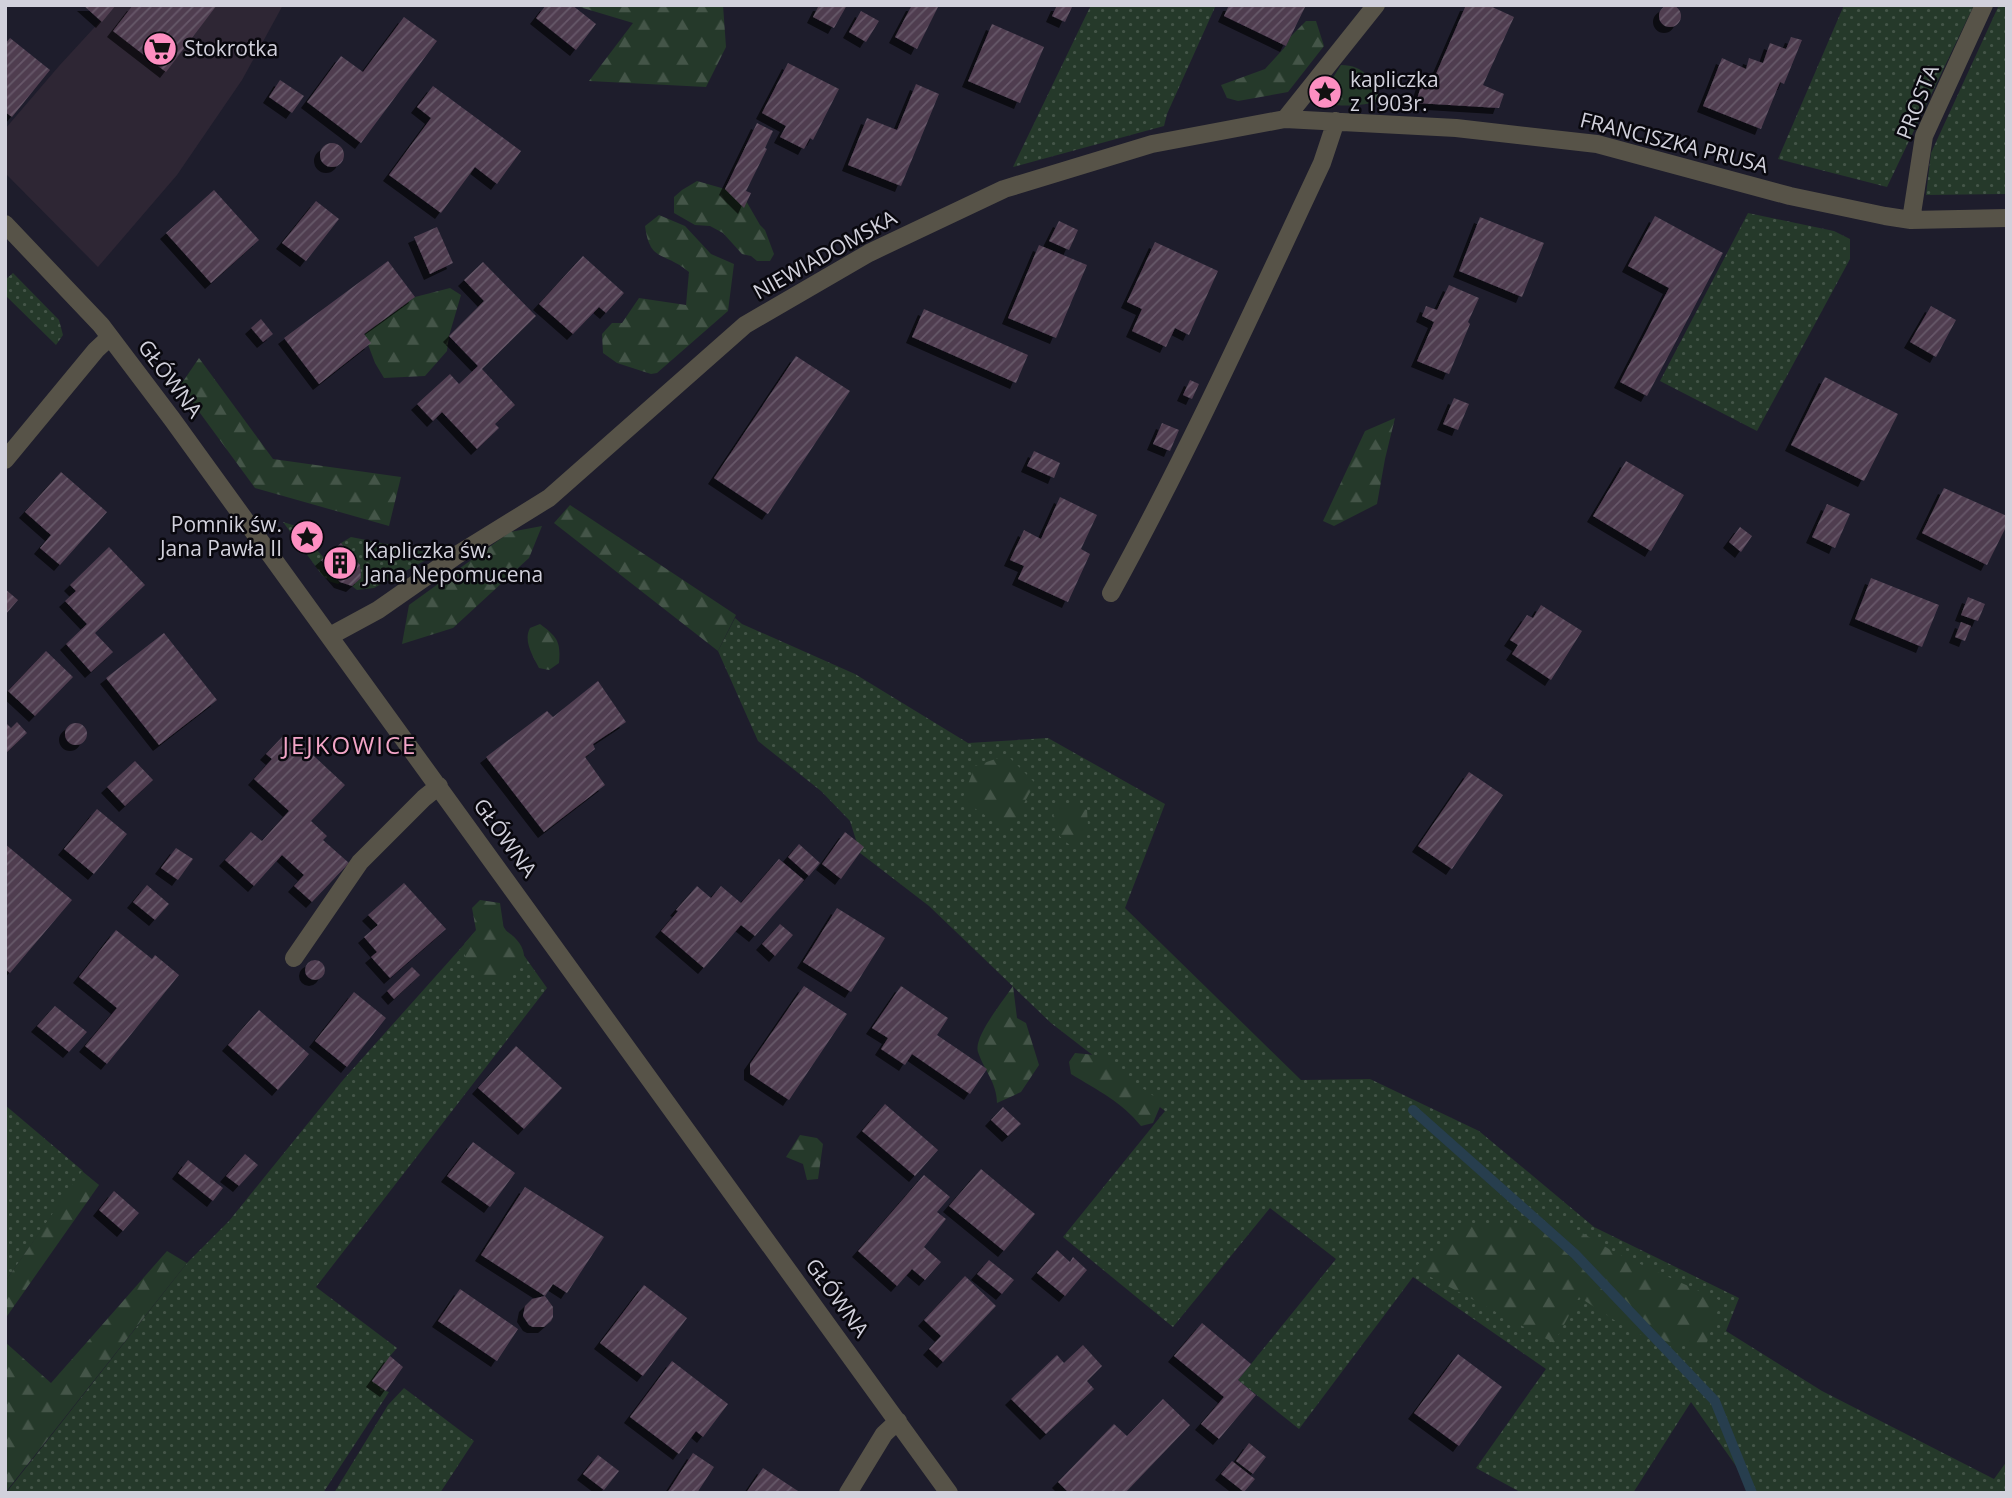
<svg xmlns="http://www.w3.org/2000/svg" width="2012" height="1498" font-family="'Open Sans',sans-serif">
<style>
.commercial{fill:#2e2634}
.grass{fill:url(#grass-dots)}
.forest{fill:url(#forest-firs)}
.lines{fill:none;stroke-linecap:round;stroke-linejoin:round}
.stream{stroke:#273e4e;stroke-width:10}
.building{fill:url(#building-hatch);filter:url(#shadow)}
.minor{stroke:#575348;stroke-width:18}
.labels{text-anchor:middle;stroke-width:5;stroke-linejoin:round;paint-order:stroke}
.poi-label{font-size:21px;fill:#d2d1dc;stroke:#09080e;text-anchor:start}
.street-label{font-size:21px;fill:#d2d1dc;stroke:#09080e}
.quarter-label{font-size:24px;letter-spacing:2px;fill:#f3a5c7;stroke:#09080e}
</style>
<defs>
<pattern id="grass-dots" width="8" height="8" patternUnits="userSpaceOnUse" patternTransform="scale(1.75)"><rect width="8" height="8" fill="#25392a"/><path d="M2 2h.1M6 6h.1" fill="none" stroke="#445548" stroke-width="1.8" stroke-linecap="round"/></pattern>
<pattern id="forest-firs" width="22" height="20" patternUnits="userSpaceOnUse" patternTransform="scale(1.75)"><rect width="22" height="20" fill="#25392a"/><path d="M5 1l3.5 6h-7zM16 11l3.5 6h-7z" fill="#445548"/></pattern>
<pattern id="building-hatch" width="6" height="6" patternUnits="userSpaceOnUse" patternTransform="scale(1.75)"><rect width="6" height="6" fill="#4f3d50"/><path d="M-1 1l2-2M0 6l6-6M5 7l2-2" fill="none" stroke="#675869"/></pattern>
<filter id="shadow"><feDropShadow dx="-6" dy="6" stdDeviation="0" flood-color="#0009"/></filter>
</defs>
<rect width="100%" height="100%" fill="#1e1d2c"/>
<!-- commercial -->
<path class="commercial" d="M115,5H283L242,80L177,175L98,267L5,173V129L59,66Z"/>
<!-- grass -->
<path class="grass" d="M1091,5H1216L1167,114L1164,126L1013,167Z
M1844,5H1974L1887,187L1778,159Z
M1999,5H2007V194L1926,195L1931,153Z
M1748,213L1834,231L1850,239V259L1757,431L1660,381Z
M13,273L59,320L63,335L56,345L5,295V280Z
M283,522L296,526L324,558L321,560L340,582L338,584L331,582L322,575Z
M351,537L422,551L428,559L374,588L357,590L352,586L361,578L360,566L341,543Z
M735,618L742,624L855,674L968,743L1048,738L1165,804L1125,908L1301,1080L1370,1079L1479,1131L1594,1227L1739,1298L1726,1331L1822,1391L1994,1479L2007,1461V1493H1755L1691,1402L1633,1493H1522L1476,1468L1546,1369L1413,1277L1299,1429L1238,1380L1336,1259L1270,1208L1173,1327L1063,1237L1165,1111L1051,1023L929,906L860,853L850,821L821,791L758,741L718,651Z
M493,912L547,988L316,1287L397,1348L390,1356L386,1391L389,1392L323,1493H6L187,1263L229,1221L343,1080Z
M5,1105L83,1171L5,1282Z
M404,1388L474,1441L440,1493H334L388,1405Z"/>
<!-- forest -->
<path class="forest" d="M723,5L726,47L706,87L589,81L633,23L573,5Z
M1306,21H1316L1324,46L1288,92L1238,101L1227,98L1221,85L1265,69L1286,46L1291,36Z
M1341,65C1364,65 1375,81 1380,101C1367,105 1340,108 1328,103L1334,76Z
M697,181L725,189L731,194L745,199L760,225L765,230L774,254L770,261H757L751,256L742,254L723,233L710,226L695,225L674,213V197L682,190Z
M659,215L685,226L711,254L734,264L728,311L657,373L651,374L617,363L603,353L602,334L612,323H622L639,298L686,305L689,272C664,251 650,263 645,226Z
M450,288L461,295L449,336L447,351L425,376L384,378L375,363L364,334L415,297Z
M199,358L273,459L401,477L389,526L255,488L178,383L184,380Z
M1395,418L1385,459L1377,504L1334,526L1323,521L1365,431Z
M570,505L736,615L718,651L554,523Z
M542,526L529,558L453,628L402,644L409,605L510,532Z
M540,624C557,637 561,641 559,663L549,670L539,668C533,656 523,641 530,628Z
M1007,755L1035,783L1009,831L962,800L975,766Z
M1057,801L1087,810L1088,826L1085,839L1074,847C1054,837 1049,822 1057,801Z
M480,900L500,903L504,930C519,937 533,957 517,972C510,978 498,981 489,982C473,971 464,966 464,944L476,930L472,908Z
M1013,986L1017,1018L1026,1023L1039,1065L1021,1092L997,1103C997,1083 984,1070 978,1052C973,1037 1004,1000 1013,986Z
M1075,1053L1105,1056L1138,1085L1162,1102L1153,1123L1141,1126C1122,1102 1097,1090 1071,1074L1069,1062Z
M800,1135L817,1138L823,1144L818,1179L807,1180L803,1164L786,1157Z
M82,1171L99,1185L5,1319V1282Z
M1464,1223L1569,1225L1614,1252L1721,1301L1704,1351L1634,1333L1579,1297L1554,1343L1414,1268Z
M167,1251L187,1263L5,1493V1342L51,1383Z"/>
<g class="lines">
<!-- stream -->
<path class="stream" d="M1413,1110L1575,1254L1715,1401L1752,1493"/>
</g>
<!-- building -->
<path class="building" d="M1659 16a11 11 0 1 1 22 0a11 11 0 1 1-22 0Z
M83,5H116L102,22Z
M133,5H217L166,72L113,31Z
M546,5H572L596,24L576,50L536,18Z
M819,5H847L834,28L813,17Z
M912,5H939L917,49L895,37Z
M1057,5H1067L1072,7L1065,22L1052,16Z
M1229,5H1306L1286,46L1224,16Z
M1466,5H1488L1514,17L1483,85L1504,94L1499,108L1416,103L1423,79L1432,83Z
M861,11L879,21L866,42L849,32Z
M404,17L437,41L361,143L307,102L341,56L363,72Z
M992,24L1044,47L1020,103L968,81Z
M1791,37L1802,40L1784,84L1780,82L1761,129L1703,106L1722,58L1746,69L1749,58L1763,63L1770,43L1786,49Z
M10,38L50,70L12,117L5,112V44Z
M788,63L839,89L813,140L810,138L804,149L780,137L786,126L762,113Z
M280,80L304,96L292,113L269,97Z
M916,84L939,94L901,186L848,165L867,118L897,130Z
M433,86L521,151L497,184L475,167L441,213L389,175L431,118L417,107Z
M757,123L773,131L765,148L767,149L746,191L751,193L744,208L725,189Z
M320 155a12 12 0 1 1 24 0a12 12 0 1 1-24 0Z
M214,190L259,240L211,283L166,233Z
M316,201L339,219L306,261L282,243Z
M1655,216L1723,253L1647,396L1620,382L1669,288L1628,266Z
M1480,217L1544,243L1522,297L1459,271Z
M1059,221L1078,230L1069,250L1049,241Z
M437,227L453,263L430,274L414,237Z
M1155,242L1218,271L1189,335L1175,328L1166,347L1132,331L1142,309L1127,302Z
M1039,245L1087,265L1056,338L1008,318Z
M583,256L624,293L606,313L599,307L573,334L539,304Z
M388,261L415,297L364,334L371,343L319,384L284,338Z
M483,262L536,316L482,369L515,405L495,424L499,428L477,449L442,412L433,421L417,404L450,374L459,384L478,366L449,336L484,301L464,280Z
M1449,285L1479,298L1468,322L1470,324L1449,374L1417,361L1434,322L1422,316L1426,306L1437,310Z
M1931,306L1956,320L1936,357L1910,342Z
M924,309L1028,355L1016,383L912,337Z
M261,319L273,334L263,342L251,328Z
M796,356L850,391L768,514L714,478Z
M1825,377L1898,414L1864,481L1791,445Z
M1190,380L1199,384L1192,399L1183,395Z
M1454,398L1469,404L1458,430L1443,424Z
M1162,423L1179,430L1170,451L1153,444Z
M1034,451L1060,463L1054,478L1027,466Z
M1626,461L1684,495L1651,551L1593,516Z
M61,472L107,512L60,565L40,548L51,535L25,512Z
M1944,488L2007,516V525L1987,565L1922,533Z
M1060,497L1097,515L1081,549L1090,554L1068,602L1018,579L1024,566L1010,560L1024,530L1041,539Z
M1827,504L1850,514L1835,548L1812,537Z
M1740,527L1752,536L1741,552L1729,542Z
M341,543L360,565L361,578L352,586L340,582L321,560Z
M109,547L145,585L95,633L113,652L91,672L66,644L87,624L65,601L76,591L70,585Z
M1871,578L1939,605L1922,647L1855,619Z
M5,589L18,600L5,615Z
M1968,597L1985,604L1978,621L1961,615Z
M1541,605L1582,631L1551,680L1512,654L1518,645L1510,640L1527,615L1533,618Z
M1961,622L1971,626L1965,641L1955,637Z
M164,633L217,700L159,745L106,678Z
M46,651L73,677L35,716L8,691Z
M598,681L626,722L593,744L595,749L585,757L605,785L544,832L486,757L547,711L553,717Z
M5,722L11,728L17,722L27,733L5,754Z
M65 734a11 11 0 1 1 22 0a11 11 0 1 1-22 0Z
M283,736L293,745L300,743L345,785L311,821L327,836L323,840L349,863L312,902L294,886L304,875L282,855L254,886L225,860L251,832L262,841L289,811L254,779L272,759L266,754Z
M135,761L153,780L125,806L107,787Z
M1469,772L1503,795L1452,869L1418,846Z
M97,809L127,834L94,874L64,849Z
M845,832L864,847L841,879L822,864Z
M5,844L72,900L10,973L5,969Z
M799,844L820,863L809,876L788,857Z
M176,848L193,859L178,880L161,868Z
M779,859L804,880L755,936L741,925L704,968L661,931L678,911L676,910L697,886L711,898L721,886L741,903Z
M404,883L446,929L390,978L371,957L377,952L364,937L378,925L368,915Z
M147,885L169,904L155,920L133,902Z
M837,908L885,938L851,992L803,962Z
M780,924L793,935L775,956L762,944Z
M116,930L152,959L155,955L179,975L107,1064L85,1046L117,1008L79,977Z
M305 970a10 10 0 1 1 20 0a10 10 0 1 1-20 0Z
M412,967L420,975L394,999L387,991Z
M804,986L847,1014L789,1100L750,1074V1064Z
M901,986L948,1018L937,1035L987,1069L970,1094L912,1054L905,1065L881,1049L888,1038L872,1028Z
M354,992L386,1018L347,1067L315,1041Z
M55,1006L87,1032L69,1052L37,1026Z
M259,1010L309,1054L278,1090L228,1045Z
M516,1046L562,1088L524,1129L478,1088Z
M885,1104L938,1150L915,1176L862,1131Z
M1003,1107L1021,1124L1008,1136L991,1120Z
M473,1142L515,1173L490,1207L447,1176Z
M245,1154L258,1165L239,1186L226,1176Z
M188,1160L223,1188L213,1201L178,1173Z
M981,1169L1035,1214L1004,1251L949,1206Z
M924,1175L950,1197L937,1212L946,1219L924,1247L941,1262L925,1280L912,1269L897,1286L858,1251Z
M525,1187L604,1237L567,1293L553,1284L545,1296L481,1255Z
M114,1191L139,1213L123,1231L99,1210Z
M1057,1250L1070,1262L1073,1257L1087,1270L1065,1296L1037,1273Z
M989,1260L1014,1280L1002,1294L977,1274Z
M965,1276L996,1306L943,1362L929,1349L941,1336L924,1320Z
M644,1285L687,1318L643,1376L600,1343Z
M460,1289L518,1329L497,1361L438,1321Z
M545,1296L553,1307V1317L551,1321L544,1327H533L529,1325L523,1316L525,1306L532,1299Z
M1202,1323L1251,1364L1238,1380L1256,1395L1219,1439L1201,1424L1224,1397L1174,1356Z
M1083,1345L1102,1366L1087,1381L1094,1389L1046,1434L1011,1399L1057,1355L1064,1363Z
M1458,1354L1502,1387L1459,1446L1414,1413Z
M390,1356L403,1367L386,1391L372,1381Z
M672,1361L728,1404L703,1437L696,1431L679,1454L630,1417Z
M1163,1399L1190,1425L1125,1493H1069L1058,1482L1114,1424L1127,1436Z
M1249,1443L1266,1457L1253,1474L1236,1461Z
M693,1453L714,1467L697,1493H667Z
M598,1455L619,1471L604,1490L583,1474Z
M1232,1461L1255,1479L1244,1492L1221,1474Z
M763,1468L801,1493H746Z"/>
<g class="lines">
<!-- minor -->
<path class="minor" d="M1285,119L1376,5
M1911,220L1924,136L1984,5
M5,224L101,325L172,419L949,1493
M5,460L96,350L110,337
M1111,593C1188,453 1254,308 1322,163L1336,121
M330,636L378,610L457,555L549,498L745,325L869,253L1004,189L1152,144L1285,119L1456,128L1597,144L1790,196L1885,216L1911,220L2007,218
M294,958L360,862L424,798L439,786
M848,1493L884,1434L898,1421"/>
</g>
<!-- icons -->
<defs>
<g id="supermarket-disc" transform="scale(1.75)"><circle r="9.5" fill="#fd8fc1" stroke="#09080e"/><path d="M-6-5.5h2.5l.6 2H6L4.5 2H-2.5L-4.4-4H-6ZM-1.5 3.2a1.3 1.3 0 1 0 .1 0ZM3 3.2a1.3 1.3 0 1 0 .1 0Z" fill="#111"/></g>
<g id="sight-disc" transform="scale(1.75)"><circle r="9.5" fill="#fd8fc1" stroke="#09080e"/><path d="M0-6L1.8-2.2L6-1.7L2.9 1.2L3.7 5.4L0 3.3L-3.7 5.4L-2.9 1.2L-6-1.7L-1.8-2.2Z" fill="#111"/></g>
<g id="building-disc" transform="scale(1.75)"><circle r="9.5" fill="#fd8fc1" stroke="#09080e"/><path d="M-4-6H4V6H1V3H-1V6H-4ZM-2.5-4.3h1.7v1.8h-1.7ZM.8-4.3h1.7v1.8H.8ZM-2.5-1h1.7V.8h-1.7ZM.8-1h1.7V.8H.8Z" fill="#111"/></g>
</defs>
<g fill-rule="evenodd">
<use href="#supermarket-disc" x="160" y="49"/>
<use href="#sight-disc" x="1325" y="92"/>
<use href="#sight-disc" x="307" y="537"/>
<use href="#building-disc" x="340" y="563"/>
</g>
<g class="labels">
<!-- poi labels -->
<g class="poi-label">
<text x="184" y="56">Stokrotka</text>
<text x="1350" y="87">kapliczka<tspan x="1350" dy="24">z 1903r.</tspan></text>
<text x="282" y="532" text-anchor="end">Pomnik św.<tspan x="282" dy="24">Jana Pawła II</tspan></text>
<text x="364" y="558">Kapliczka św.<tspan x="364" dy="24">Jana Nepomucena</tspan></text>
</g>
<!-- street labels -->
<g class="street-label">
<text transform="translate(1918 102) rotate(-68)" y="7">PROSTA</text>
<text transform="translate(1674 143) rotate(14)" y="7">FRANCISZKA PRUSA</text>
<text transform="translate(825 255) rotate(-29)" y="7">NIEWIADOMSKA</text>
<text transform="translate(170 379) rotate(53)" y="7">GŁÓWNA</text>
<text transform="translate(505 838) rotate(54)" y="7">GŁÓWNA</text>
<text transform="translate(837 1298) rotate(54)" y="7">GŁÓWNA</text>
</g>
<!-- quarter labels -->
<g class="quarter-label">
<text x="350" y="754">JEJKOWICE</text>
</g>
</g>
<!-- border -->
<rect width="2012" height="1498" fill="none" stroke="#d2d1dc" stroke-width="14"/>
</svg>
